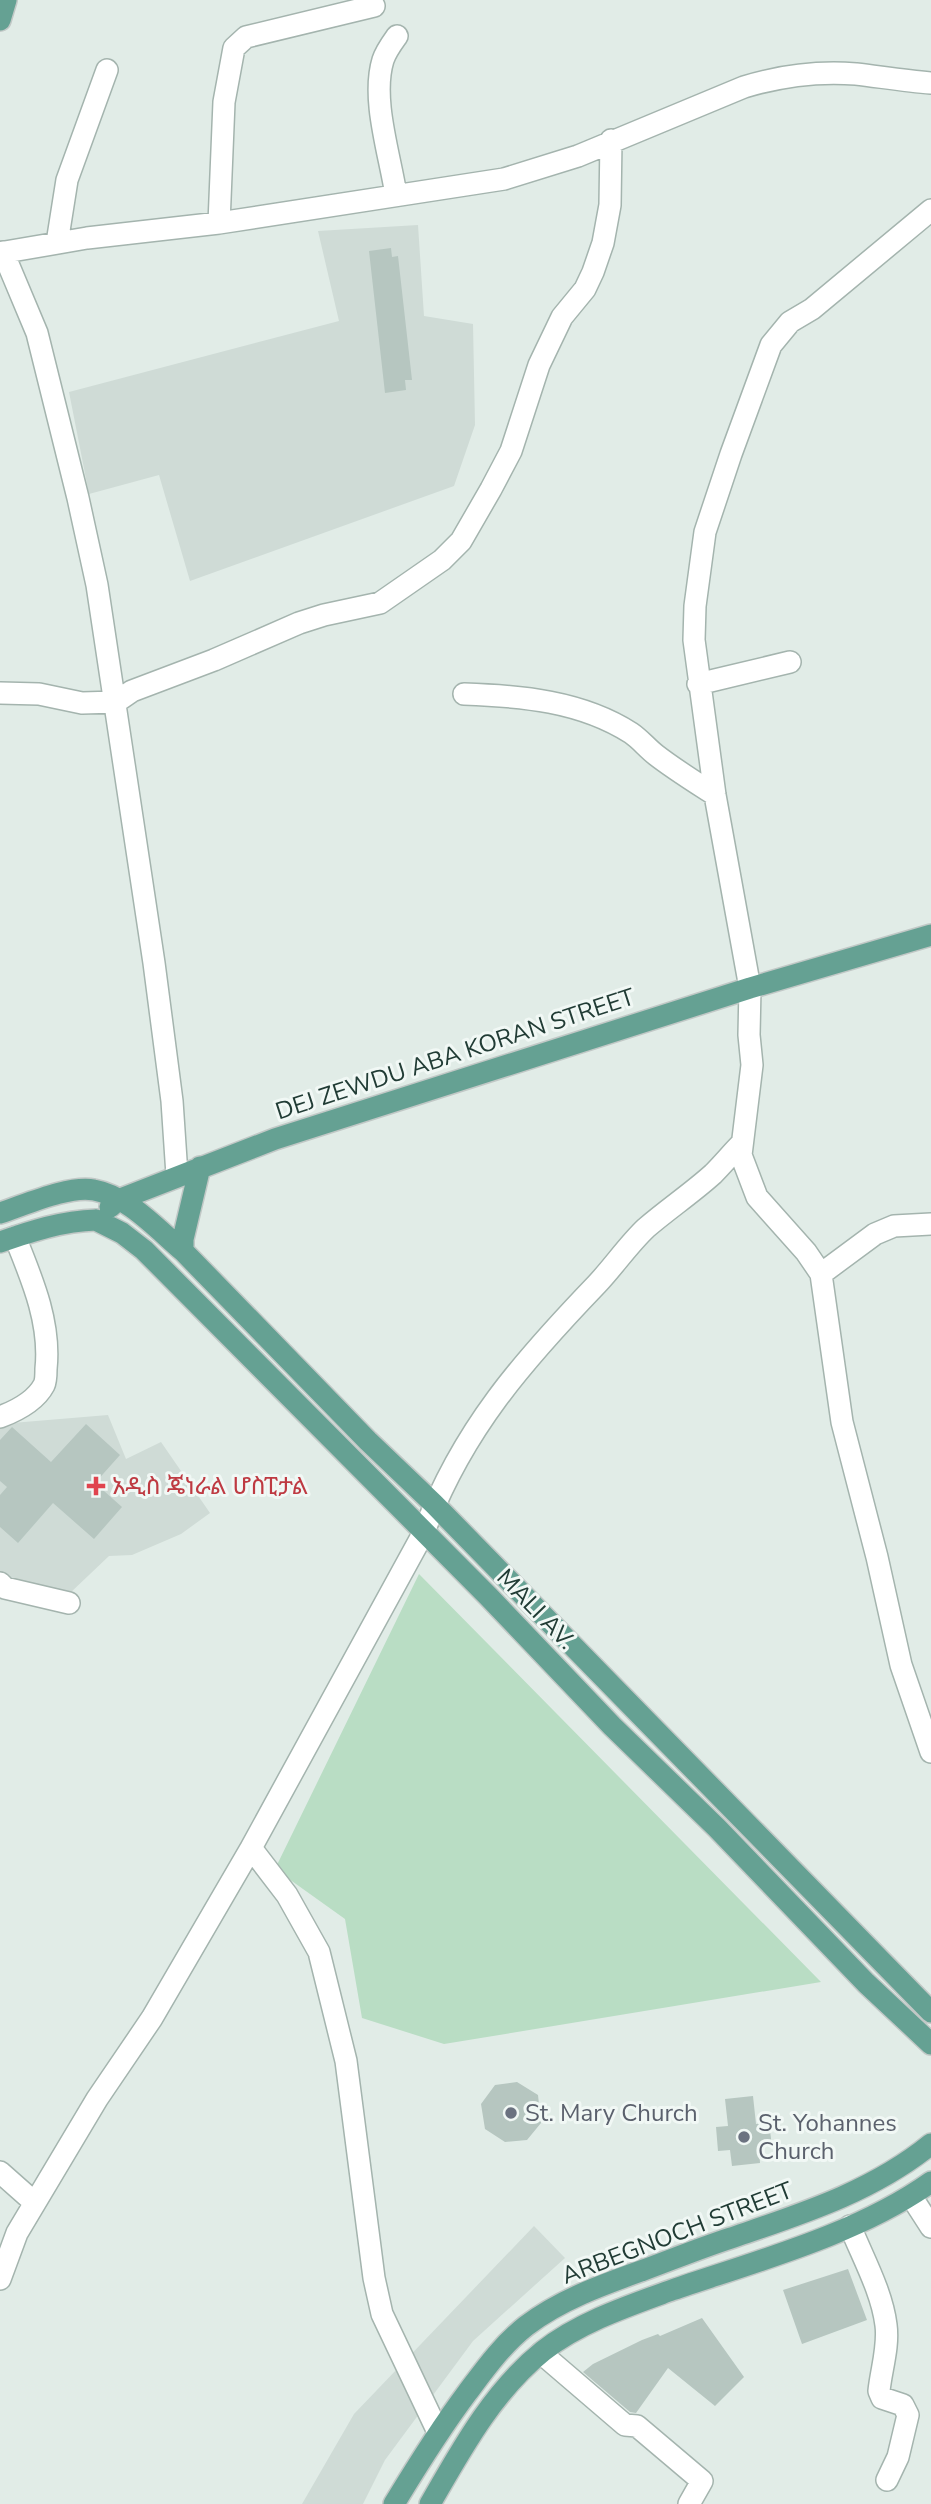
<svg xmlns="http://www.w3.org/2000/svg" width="931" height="2504" font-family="'Nunito Sans','Noto Sans Ethiopic',sans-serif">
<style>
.built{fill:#cfdbd6}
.green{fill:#b9ddc4}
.building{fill:#b6c6c0}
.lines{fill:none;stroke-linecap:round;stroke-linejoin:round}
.minor-casing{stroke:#a4b4ae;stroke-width:24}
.major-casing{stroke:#c1c8c6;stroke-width:24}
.minor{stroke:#fff;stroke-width:21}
.major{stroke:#65a193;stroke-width:21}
.health-dot{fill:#e0444e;stroke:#f1f8f5;stroke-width:2.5}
.worship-dot{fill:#6b7280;stroke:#f1f8f5;stroke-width:2.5}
.labels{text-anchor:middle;stroke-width:6;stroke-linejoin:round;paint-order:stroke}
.street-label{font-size:24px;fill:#213c35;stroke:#f1f8f5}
.health-label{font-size:24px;fill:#be3a42;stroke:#f1f8f5;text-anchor:start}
.worship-label{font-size:24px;fill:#5b616d;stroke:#f1f8f5;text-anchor:start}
</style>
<rect width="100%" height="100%" fill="#e1ece7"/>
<!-- built -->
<path class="built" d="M418,225L424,316L473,324L475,425L454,486L190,581L159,475L89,494L69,392L339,321L318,231Z
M108,1415L126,1459L161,1442L210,1513L181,1534L132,1555L109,1556L69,1594L0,1579V1424Z
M534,2226L565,2258L473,2341L385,2460L363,2504H302L354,2414Z"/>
<!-- green -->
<path class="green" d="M419,1574L821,1982L444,2044L362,2018L345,1919L275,1869Z"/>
<!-- building -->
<path class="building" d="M391,248L392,257L398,256L412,380H405L406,390L385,393L369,251Z
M86,1424L120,1455L95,1483L122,1507L94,1539L53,1503L18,1543L0,1527V1495L7,1487L0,1481V1440L12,1427L51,1462Z
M517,2082L538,2095L541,2123L527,2140L505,2142L485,2129L481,2104L495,2085Z
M753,2096L756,2124L769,2123L772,2146L759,2148L760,2163L732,2166L730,2150L718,2151L716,2127L728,2126L725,2099Z
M848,2269L867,2320L802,2344L783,2290Z
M702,2318L744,2377L715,2406L668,2368L636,2413L630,2412L583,2372L593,2364L642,2340L658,2334L660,2336Z"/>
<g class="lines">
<!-- minor casing -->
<g class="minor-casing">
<path id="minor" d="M396,195C390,155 371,99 383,60C386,51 392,43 397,36
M931,210L812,309L790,322L771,345L731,454L705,532L695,606L694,640L715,795L750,988L749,1035L752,1065L741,1155L757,1197L806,1252L821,1274L842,1422L877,1557L901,1665L931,1752
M219,223L224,102L234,48L246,37L374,6
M57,243L67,180L107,70
M3,252L37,333L78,498L97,585L154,963L172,1101L177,1175
M0,253L87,238L219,223L504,179L578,156L744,87C780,76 818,71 856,74C881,77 906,81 931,83
M698,684L790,662
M0,693L39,694L82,703L116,702L132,691L214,660L299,623L324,615L380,603L442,560L461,541L491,489L511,451L539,365L562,317L585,289L593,272L603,243L610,205L611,140
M464,694C521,696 581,701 631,733C640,739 647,748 656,755C674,769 695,782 715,795
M821,1274L875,1234L894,1226L931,1224
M0,1417C16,1411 35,1402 44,1385C46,1381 46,1374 46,1369C51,1323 32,1279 15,1237
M0,1583L5,1588L69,1603
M251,1848L287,1895L319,1952L346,2061L374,2278L382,2314L438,2432
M0,2172L35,2203
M911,2196L931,2227
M850,2226C863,2258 882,2292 886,2325C889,2347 881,2370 879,2391L882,2398L903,2405L908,2415L898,2457L887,2480
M0,2279L17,2233L97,2099L152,2018L251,1848L424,1532C462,1430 523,1361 597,1284C614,1266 628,1245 646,1228C668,1209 692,1193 713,1174C723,1164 732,1153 742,1143
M541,2353L625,2425L637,2426L702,2481L689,2504"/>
</g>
<!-- major casing -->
<g class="major-casing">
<path id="major" d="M0,20L6,0
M110,1207L118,1200L275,1139L750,988L931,935
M0,1213C25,1205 69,1185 94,1190C128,1196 158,1230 183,1251L368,1441L434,1504L931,2012
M96,1220L122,1233L144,1250L488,1596L612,1726L717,1828L866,1983L931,2044
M0,1242C32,1231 62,1221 96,1220
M183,1251V1239L200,1167
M394,2504C417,2466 440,2429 467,2393C485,2369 502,2345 526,2326C560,2300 602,2285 641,2271C671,2260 700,2248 731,2238C801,2214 872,2192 931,2144
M430,2504C461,2450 493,2391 543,2351C580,2322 628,2306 672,2290C757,2261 858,2234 931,2182"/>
</g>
<!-- minor -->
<use href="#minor" class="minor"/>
<!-- major -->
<use href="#major" class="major"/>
</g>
<!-- markers -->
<path class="health-dot" d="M92.5 1475.5h7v7h7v7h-7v7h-7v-7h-7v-7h7z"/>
<g class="worship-dot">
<circle cx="511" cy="2113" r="7"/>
<circle cx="744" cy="2137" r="7"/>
</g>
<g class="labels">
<!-- street labels -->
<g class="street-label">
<text transform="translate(455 1054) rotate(-18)" y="8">DEJ ZEWDU ABA KORAN STREET</text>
<text transform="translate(536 1609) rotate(46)" y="8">MALI AV.</text>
<text transform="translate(677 2233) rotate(-21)" y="8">ARBEGNOCH STREET</text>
</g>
<!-- health labels -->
<g class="health-label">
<text x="112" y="1494">አዲስ ጄነራል ሆስፒታል</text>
</g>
<!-- worship labels -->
<g class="worship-label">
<text x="525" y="2121">St. Mary Church</text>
<text x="758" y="2131">St. Yohannes<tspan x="758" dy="28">Church</tspan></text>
</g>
</g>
</svg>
